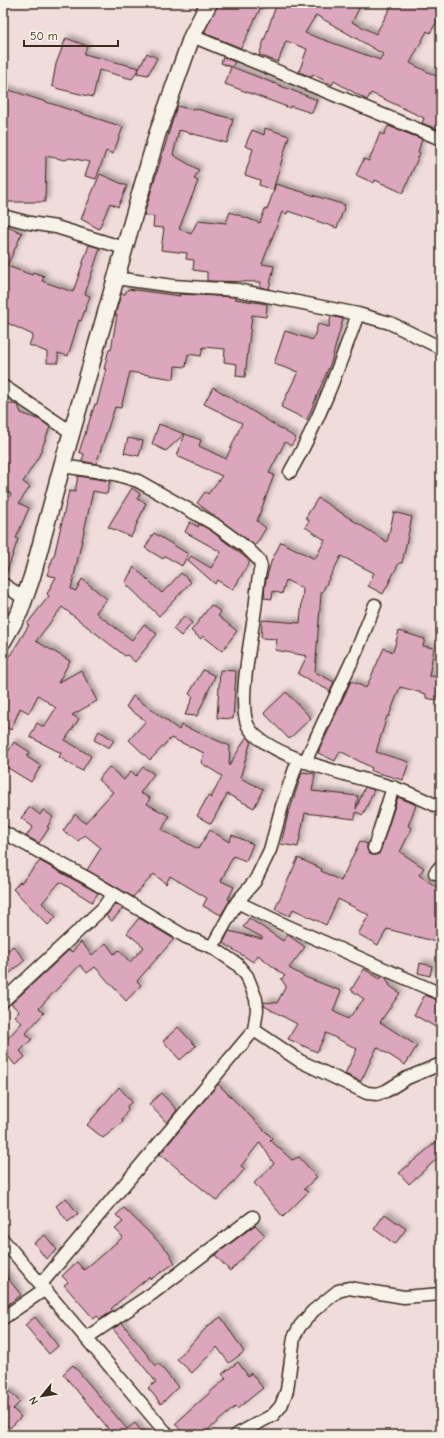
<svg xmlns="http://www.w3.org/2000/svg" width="444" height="1438" font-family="'Comic Neue',sans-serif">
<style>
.building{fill:#dca6bd;stroke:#3b2a1e;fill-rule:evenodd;filter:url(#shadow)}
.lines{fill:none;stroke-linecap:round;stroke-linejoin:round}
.street-casing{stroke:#3b2a1e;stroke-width:15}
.secondary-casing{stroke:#3b2a1e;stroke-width:19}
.street{stroke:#f7f3e8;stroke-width:12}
.secondary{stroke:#f7f3e8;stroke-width:16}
</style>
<defs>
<filter id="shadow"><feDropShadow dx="3.5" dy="-3.5" stdDeviation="2" flood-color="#0004"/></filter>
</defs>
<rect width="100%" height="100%" fill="#efdcdb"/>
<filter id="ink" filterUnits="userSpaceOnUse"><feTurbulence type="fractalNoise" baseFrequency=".025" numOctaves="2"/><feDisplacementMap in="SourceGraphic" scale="8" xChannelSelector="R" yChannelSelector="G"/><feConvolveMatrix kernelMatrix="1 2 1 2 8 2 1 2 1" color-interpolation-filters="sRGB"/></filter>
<g filter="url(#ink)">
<!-- building -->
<path class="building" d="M218,3H263L241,48L204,33Z
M277,3H362L352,22L376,34L393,3H441V12L438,20L430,33L427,31L410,63L440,78L437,84L441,86V118L437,129L422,123L424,118L371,93L367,100L334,81L332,85L313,74L312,77L299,72L307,49L286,41L278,62L259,55ZM316,15L383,54L380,60L305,33Z
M66,38L87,46L84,54L139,68L132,79L99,70L93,97L59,89L52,86L56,64Z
M147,53L157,58L148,75L137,73Z
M223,57L235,62L232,67L317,100L312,113L290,106V108L225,84L231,67L221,63Z
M3,88L123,127L113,154L106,151L96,179L85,176L90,162L70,158L65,160L46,156L45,202H3Z
M177,106L192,110L193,108L233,119L227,143L179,130L173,155L199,170L194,179L198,181L179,229L191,234L198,220L226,223L230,212L260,223L265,209L267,210L276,184L345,205L337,228L288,211L287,214L282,212L262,264L274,266L269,289L260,287L261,282L207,281V272L193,270L194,260L186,259L187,253L161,250L164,228L153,227L154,217L144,215Z
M388,126L422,139L418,152L420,153L403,193L375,180L374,183L356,175L364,159L369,161L380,133L384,135Z
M265,128L289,136L273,190L259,185L260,180L245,175L253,149L245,146L252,130L264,135Z
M100,174L127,186L118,207L110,203L99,229L81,219Z
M3,224L22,233L7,266L32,275L33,272L44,276L42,281L73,292L89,245L100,248L85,294L90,296L81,321L79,320L68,356L58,353V363H47V352L29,345L33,335L3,321Z
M128,289L180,296L179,294L235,297V299L267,304L266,317L252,315L245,377L236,376L237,364L224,362L225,349L203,347L201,356L188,354L186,367L175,366L174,379L130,372L121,408L115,407L96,464L82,461L84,454L79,452L95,404H97L106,369H104L109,349L111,350L117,315H115L121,294H125Z
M331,316L343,319L331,362L307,420L281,407L298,372L274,364L285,331L313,340L318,324L329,327Z
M213,387L296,438L291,446L285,442L269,473L274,475L257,521L266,528L255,546L197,503L205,492L208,494L222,476L177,456L185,434L201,440L199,446L226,459L242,423L204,404Z
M6,403L18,405L21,413L40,420L50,427L39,456L23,482L30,487L19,503L29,508L16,538L18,539L5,577H3V512L11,494L3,489V407Z
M159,424L184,434L166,451L152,444Z
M128,438L143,441L139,456L124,453Z
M78,476L110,481L107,494L93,491L71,589L76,591L82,579L107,599L96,612L97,614L132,640L144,624L157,634L135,662L127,655L125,656L62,607L36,641L70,661L58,683L81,670L97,701L72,715L79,719L65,740L91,756L82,771L59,757L61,753L30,737L37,723L44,727L56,708L38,695L29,713L20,708L11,730L3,726V662L7,654L10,656L29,625L27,624L49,596L47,594L56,577L47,575L55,552L69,491L75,492Z
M132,488L140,494L137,499L146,503L131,537L108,527Z
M318,498L387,542L394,512L412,517L402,563H399L383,594L368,586L374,573L341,556L321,594L315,672L334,682L330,691L298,674L307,656L275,650L277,639L261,638L262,620L300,623L303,589L286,580L282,594L273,591L272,599L264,598L265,584L271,562L281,542L315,559L325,540L305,527L309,521L306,517Z
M190,522L198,527L199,524L210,530L250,561L233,590L217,580L215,584L188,560L191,556L211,568L221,552L185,532Z
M154,533L188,554L182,566L165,556L163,559L145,548Z
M134,567L162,593L181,573L191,582L159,616L125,583Z
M211,605L221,612L218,616L237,631L222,651L203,636L201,639L191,631Z
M184,616L192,623L181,636L173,629Z
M399,631L425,639L423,646L434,648L429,676L441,677V701L426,698V694L400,687L389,716H387L376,752L409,762L403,780L371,771L372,768L340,751L335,761L318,753L351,681L366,688L384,648L393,652Z
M203,670L215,676L197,716L185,715L193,697L189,694Z
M220,670L236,671L233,719L217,718Z
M286,692L311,718L289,739L264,713Z
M133,696L179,730L181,725L230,746L229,766L247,736L251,741L240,778L263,789L254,808L227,794L211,824L197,816L208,796L211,798L222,776L201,763L204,753L171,738L150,760L129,740L146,721L126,707Z
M99,731L114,740L109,748L94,740Z
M14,742L30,752L27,757L41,766L31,782L3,765V760Z
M109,767L124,780L131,771L136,776L143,767L154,774L140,793L150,798L147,804L169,816L162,830L198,849L210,830L229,842L232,835L253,844L246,861L233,856L221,881L234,887L228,899L230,900L221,915L203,906L207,898L170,876L166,884L154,874L133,897L87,870L101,848L85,835L78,841L63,831L75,814L85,823L113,792L98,780Z
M302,772L315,774L312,791L358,796L356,809L365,787L374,790L363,815L356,812L355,819L305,813L298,847L281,844L289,810H290Z
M398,797L416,805L408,826L412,828L400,852L424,868L419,875L441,890V909L436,924L441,943L387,929L378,945L358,934L369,915L338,899L326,925L293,909L290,916L275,909L298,858L322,869L321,871L341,881L360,841L367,844V849L369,853L372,855L379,854Z
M30,807L40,815L43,810L53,817L47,827L49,828L39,843L26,836L33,827L21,818Z
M40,861L98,893L92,902L60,882L42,903L56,917L48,925L13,889L20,882L21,883Z
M115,904L123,908L112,921L106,916Z
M139,918L174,939L137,981L141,985L126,1001L95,967L87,973L80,965L39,1008L44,1013L25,1034L32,1039L20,1051L25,1057L15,1065L3,1050V1043L22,1023L14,1016L19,1011L11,1004L69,950L72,952L81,942L92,955L106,943L114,954L119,950L130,962L144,947L127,933Z
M249,918L283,941L288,935L305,947L289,968L305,977L341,991L333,1011L348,1019L364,999L351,990L364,969L380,979L383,976L386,978L390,986L400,993L380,1022L417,1046L405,1065L377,1047L361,1081L345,1074L357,1049L326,1033L317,1052L288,1039L297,1024L264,1006V1002L277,1003L286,986L281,979L285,976L258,955L253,962L223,943L229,931L262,939V937L243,927Z
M13,946L25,960L3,979V955Z
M420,963L432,966L430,976L418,973Z
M425,995L441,1001V1030L414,1015Z
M178,1027L196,1046L180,1060L163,1041Z
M218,1084L272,1138L270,1140L292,1160L299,1157L317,1177L304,1189L308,1192L283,1217L254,1183L274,1164L260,1142L241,1166L245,1169L217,1201L160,1154Z
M119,1087L132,1102L127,1106L128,1110L122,1119L123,1122L103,1138L87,1125Z
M161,1093L177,1110L167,1123L149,1104Z
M441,1138V1155L409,1184L399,1173Z
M66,1198L78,1214L68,1222L56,1206Z
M124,1208L168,1251L175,1263L151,1279L149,1277L115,1305L111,1309L113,1311L100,1319L97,1316L94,1319L64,1285L68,1282L62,1276L77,1262L84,1270L123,1237L115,1229L123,1222L116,1215Z
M385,1214L406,1229L395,1244L374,1229Z
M255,1225L265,1235L230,1271L215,1255Z
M45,1235L57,1250L46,1259L34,1243Z
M3,1272L21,1295L3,1308Z
M35,1317L58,1346L49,1354L25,1325Z
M221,1317L244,1352L229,1363L217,1347L192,1373L177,1359L208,1326Z
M122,1323L156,1366L158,1363L178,1387L161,1404L148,1388L156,1382L113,1329Z
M238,1362L248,1376L251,1373L263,1388L237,1409L235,1407L202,1435H185L175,1424L226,1378L222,1374Z
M73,1365L127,1429L135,1423L144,1435H100L108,1428L63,1374Z
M8,1390L20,1402L13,1409L21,1417L10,1428L3,1422V1396Z"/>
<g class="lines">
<!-- street casing -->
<g class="street-casing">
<path id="street" d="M192,36L441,139
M3,216L30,223L56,227L124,248
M115,278L173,286L237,290L358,314L390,323L441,348
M3,386L71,432
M62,466L115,474L138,481L214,524L247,548L259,560L261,567C257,581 257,595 255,609C252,635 237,704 248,726C264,757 358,777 391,787C408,792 425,800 441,808
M290,472C319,422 338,369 358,314
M3,584L25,599
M305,762L357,650L375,605
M3,832L87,878L186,937L212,947L237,964L247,976L256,999L257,1010L254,1030L41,1284
M374,848L393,787
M435,873L441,866
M237,902L285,925L441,994
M212,947L237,902L255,881L270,850L282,806L298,760
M3,1001L103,908L112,895
M254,1030L300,1061L367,1093L377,1094L386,1091L407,1078L441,1064
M3,1240L168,1435
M3,1318L45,1289
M86,1338L153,1293L253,1217
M236,1435L273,1415L281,1406L287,1390L294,1337L300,1326L313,1311L338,1291L349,1288L404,1297L441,1294"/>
</g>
<!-- secondary casing -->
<g class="secondary-casing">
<path id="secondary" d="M3,641L20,611L32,577L62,466L157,135L192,36L209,3"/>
</g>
<!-- street -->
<use href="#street" class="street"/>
<!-- secondary -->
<use href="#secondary" class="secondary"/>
</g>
</g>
<!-- margin -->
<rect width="444" height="1438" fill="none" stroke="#f7f3e8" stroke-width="16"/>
<rect x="8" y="8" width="428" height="1422" fill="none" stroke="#3b2a1e" stroke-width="1.5" filter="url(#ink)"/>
<!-- north arrow -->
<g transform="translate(42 1396) rotate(240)" stroke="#f7f3e8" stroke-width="3" paint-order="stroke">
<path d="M0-3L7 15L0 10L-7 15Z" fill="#3b2a1e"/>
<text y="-6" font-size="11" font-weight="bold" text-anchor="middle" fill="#3b2a1e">N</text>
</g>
<!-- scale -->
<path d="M24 40v6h94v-6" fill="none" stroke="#3b2a1e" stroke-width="2"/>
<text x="30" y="40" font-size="12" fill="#3b2a1e" stroke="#f7f3e8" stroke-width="3" paint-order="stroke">50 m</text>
</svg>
